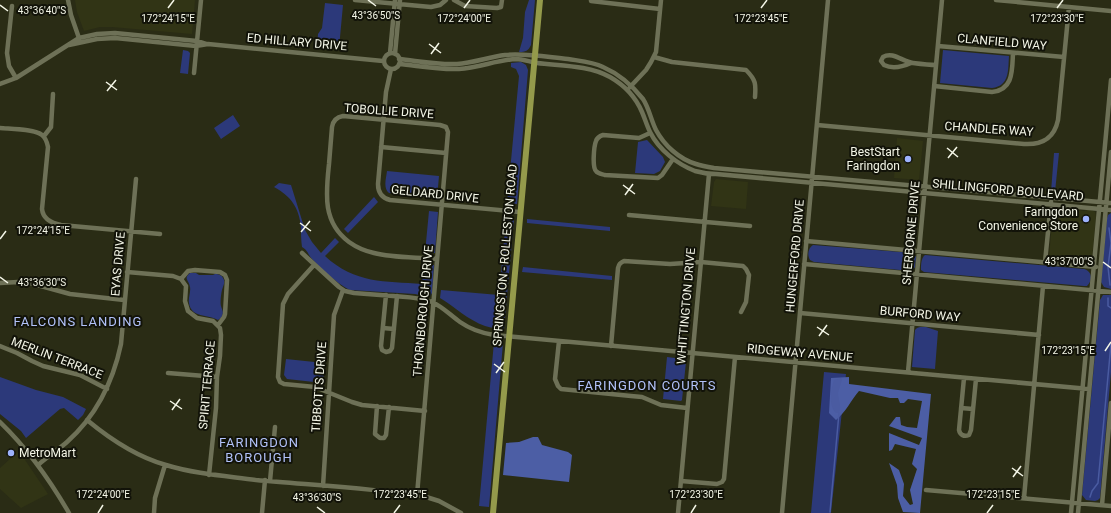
<svg xmlns="http://www.w3.org/2000/svg" width="1111" height="513" font-family="Roboto,sans-serif">
<style>
.built{fill:#313415}
.green{fill:#2c397a}
.forest{fill:#4c5ea5}
.water{fill:#4a5ba1}
.lines{fill:none;stroke-linecap:round;stroke-linejoin:round}
.stream{stroke:#4a5ba1;stroke-width:1.5}
.minor{stroke:#6e7157;stroke-width:4.5}
.major{stroke:#949a4b;stroke-width:6}
.ticks{fill:none;stroke:#f4f6e7;stroke-width:1.5}
.poi-dot{fill:#9eb3fd;stroke:#121309;stroke-width:1.5}
.labels{text-anchor:middle;stroke-width:4;stroke-linejoin:round;paint-order:stroke}
.street-label{font-size:12px;fill:#f4f6e7;stroke:#121309}
.poi-label{font-size:12px;fill:#f4f6e7;stroke:#121309;text-anchor:end}
.neighbourhood-label{font-size:13px;letter-spacing:1px;fill:#b2c2f9;stroke:#121309}
.ticks-label{font-size:10px;text-anchor:middle;fill:#f4f6e7;stroke:#121309;stroke-width:4;stroke-linejoin:round;paint-order:stroke}
</style>
<rect width="100%" height="100%" fill="#2a2c15"/>
<!-- built -->
<path class="built" d="M75,0H195L192,34L112,27H100L84,31L77,12Z
M897,138L923,141L919,180L894,178Z
M716,179L748,182L746,209L711,206L714,182Z
M1059,207L1075,209L1077,210L1084,211L1087,210H1091L1095,212L1096,217L1092,258L1090,262L1086,263L1084,262L1056,259L1055,260L1050,259L1049,257L1053,213L1055,209Z
M19,451L48,494L21,508L0,489V468Z"/>
<!-- green -->
<path class="green" d="M529,0H535L531,45C528,51 526,52 519,52L523,38L525,12Z
M325,3L343,5L339,48L317,46L318,34L322,28Z
M183,50L188,51L190,53L188,74L180,73Z
M943,50L1009,56C1008,69 1010,86 992,88L940,83Z
M521,62L526,65L528,70L517,204L507,203L519,76L516,69L511,67V63Z
M233,115L240,126L221,139L214,128Z
M647,140L663,157L665,162L660,171L654,174L635,173L638,142Z
M1054,153H1059L1055,192H1051Z
M387,171L439,176L437,198L389,193C383,188 386,179 387,171Z
M279,183L291,185L305,230L312,242L321,253L335,238L339,242L325,256C355,284 385,281 422,284L424,264L434,265L432,293L430,296L428,297L415,294L350,290C340,286 319,267 312,259C308,255 308,250 302,247C301,240 301,234 301,227C299,208 291,196 274,187Z
M374,197L378,202L348,233L344,229Z
M429,211L438,212L435,253H425Z
M1111,213V289L1104,287L1101,282L1107,218L1108,215Z
M506,218L514,219L504,329C498,328 491,328 485,326C468,320 455,307 440,298L441,290L499,295Z
M527,219L610,227V231L527,223Z
M813,245L913,253L916,257L915,267L913,270L911,271L814,262L810,260C807,255 808,248 813,245Z
M925,255L1084,269C1092,271 1093,280 1087,286H1084L924,272L921,270C921,265 921,258 925,255Z
M523,267L612,276V280L522,272Z
M190,273H196L199,275H213L215,274C218,274 222,275 223,278C226,282 223,286 222,290C221,294 220,303 221,306C222,310 224,312 222,316C221,319 220,318 218,320C208,314 191,318 189,303C188,298 191,292 190,287C189,280 183,279 190,273Z
M1103,295H1111V372L1100,498L1098,500L1095,501L1086,500L1082,495L1100,300Z
M920,327H926L938,331L935,369L912,367L915,330L917,328Z
M494,342L503,343L489,507L479,506Z
M667,357L683,359L686,362L682,400L681,401L663,399Z
M286,359L324,363L323,383L287,379L284,375Z
M824,372L846,374L831,513H811Z
M0,377L36,390L63,397L86,409L83,415L78,420L64,408L60,409L26,438L21,431L0,414Z"/>
<!-- forest -->
<path class="forest" d="M849,377V384L931,394L920,513L903,512L898,498L897,485L889,463L899,470L904,484L903,496L910,505L913,504L910,490L917,469L912,464L916,449L895,444L892,450L889,451V433L919,445L922,438L889,426L896,417H900L901,425L907,427L917,428L922,401L908,399L904,403H900L898,398H890L859,391C851,400 846,412 836,420L829,413L831,378Z
M533,437H538L542,445L568,452L572,455L569,482L503,475L506,443L519,442Z"/>
<!-- water -->
<path class="water" d="M841,378L842,379C841,384 839,388 838,393C838,400 842,405 839,413H836C828,405 831,389 834,380Z"/>
<g class="lines">
<!-- stream -->
<path class="stream" d="M1109,228L1111,243L1108,267L1110,285
M1108,298V306L1111,308
M1090,497L1092,491L1098,483L1111,344
M830,512L839,413"/>
<!-- minor -->
<path class="minor" d="M68,0L71,15L80,41
M355,0L431,7L440,5L446,0
M454,0L465,6L497,8L501,7L502,0
M591,0V1L660,9
M996,0L1111,11
M12,6L7,53L9,66L16,78
M69,45L97,39L115,38L196,46L208,44L383,61
M938,46L1064,57
M390,53L395,0
M384 61a8 8 0 1 1 16 0a8 8 0 1 1-16 0Z
M395,54L400,0
M654,57L672,62L746,70C756,80 756,84 755,97
M399,59C418,61 438,65 457,64C473,63 489,57 505,55C526,53 547,57 568,59C580,61 593,62 603,67C619,74 632,85 643,99C649,108 651,120 656,130C664,145 679,159 696,164C702,166 708,167 714,168L1111,203
M911,63C902,67 892,69 884,65L881,61L883,57C893,51 903,62 913,63C921,64 929,65 936,65
M399,64C419,66 439,70 459,69C478,68 497,60 516,59C523,59 530,62 537,63C561,66 588,65 610,77C624,85 636,98 642,112C645,119 647,126 650,132C659,150 677,164 695,171C702,173 709,174 716,174L1111,210
M391,69L386,92L378,184C378,192 382,198 390,200L520,212
M194,73L201,0
M0,84L16,78L79,38L97,34L115,33L197,41L206,44
M934,86L992,92C1014,90 1012,69 1013,53
M630,87L646,70L651,62L656,52L661,0
M817,125L1024,144C1042,145 1054,139 1058,120L1069,7
M0,128C10,129 35,129 42,135C46,138 47,142 48,147L42,209C43,219 51,223 61,225L160,234
M650,133L639,138L603,135C600,136 597,138 596,141C594,146 592,167 596,171C598,174 602,174 605,175L658,178L662,175L673,159
M44,136L51,127L53,94
M381,147L446,153
M629,215L750,226
M806,241L1096,267
M302,253L339,287L345,291L354,293C367,294 380,295 393,296C407,297 420,297 432,302C443,307 450,315 460,322C470,329 481,333 494,335L1089,389
M1045,262L1051,202
M804,264L1111,292
M314,265L288,294L283,304L278,377L280,382L284,384L315,387L352,402L362,405L425,411
M127,272L173,276L181,279L186,286L185,301L188,311L197,318L213,321L220,328L221,335L220,356L217,377L216,408L209,475
M181,279L188,271L195,270L220,272L225,275L227,280L225,314L224,317L218,325
M0,283L18,282L30,283L70,294L124,300
M386,295L381,346L382,350L386,352L390,351L392,348L397,296
M800,313L1039,335
M383,328L394,329
M559,341L555,379L558,386L561,389L631,396L642,397L661,405L687,408
M0,346L17,353L32,361L43,366L80,375L107,389
M611,346L618,268C619,264 620,263 624,261L670,264L701,262L743,266L746,269L749,275L746,302L741,312
M908,372L942,0
M168,373L217,377
M964,378L959,430C960,435 964,437 969,435L971,430L976,379
M377,406L375,434L380,438H384L386,435L389,407
M961,408L973,409
M87,420C110,439 137,457 166,465C195,474 226,476 256,480C311,485 368,488 423,496L439,501L461,513
M0,422C28,449 50,480 69,513
M38,465C47,457 58,450 67,442C96,416 113,382 121,344L136,179
M270,481L275,427
M681,481L717,484L722,482L724,479L735,357
M323,486L334,315L343,290
M926,490L1111,506
M417,495L448,132L446,127L440,125L343,116C337,117 333,121 332,127C331,139 330,151 329,164C326,193 322,222 349,242C356,247 365,251 374,253C393,258 417,257 437,259
M1024,498L1043,286
M1102,505L1111,403
M154,513L155,498L165,465
M262,513L265,480
M678,513L709,174
M782,513L828,0
M1071,513L1111,80
M1078,513L1111,152"/>
<!-- major -->
<path class="major" d="M493,513L540,0"/>
</g>
<!-- ticks -->
<path class="ticks" d="M368,0L376,6M0,5L8,11M168,8L174,0M464,8L470,0M761,8L767,0M1057,8L1063,0M429,44L441,53M431,54L439,43M106,82L117,90M107,91L116,80M947,148L958,157M948,158L957,147M623,185L635,194M625,195L633,184M300,223L311,231M301,232L310,221M0,239L6,231M1103,262L1111,268M0,277L8,283M817,327L829,335M819,336L827,325M1105,351L1111,342M494,364L505,372M496,373L504,362M170,401L182,409M172,410L180,399M1012,468L1023,476M1013,477L1021,466M317,507L325,513M98,513L103,505M394,513L400,505M691,513L696,505M987,513L993,505"/>
<!-- markers -->
<g class="poi-dot">
<circle cx="908" cy="159" r="4"/>
<circle cx="1086" cy="219" r="4"/>
<circle cx="11" cy="453" r="4"/>
</g>
<g class="labels">
<!-- street labels -->
<g class="street-label">
<text transform="translate(297 42) rotate(5)" y="4">ED HILLARY DRIVE</text>
<text transform="translate(1002 42) rotate(5)" y="4">CLANFIELD WAY</text>
<text transform="translate(389 111) rotate(4)" y="4">TOBOLLIE DRIVE</text>
<text transform="translate(989 129) rotate(4)" y="4">CHANDLER WAY</text>
<text transform="translate(1008 190) rotate(5)" y="4">SHILLINGFORD BOULEVARD</text>
<text transform="translate(435 194) rotate(6)" y="4">GELDARD DRIVE</text>
<text transform="translate(911 233) rotate(-85)" y="4">SHERBORNE DRIVE</text>
<text transform="translate(505 255) rotate(-85)" y="4">SPRINGSTON - ROLLESTON ROAD</text>
<text transform="translate(795 256) rotate(-85)" y="4">HUNGERFORD DRIVE</text>
<text transform="translate(118 264) rotate(-85)" y="4">EYAS DRIVE</text>
<text transform="translate(686 306) rotate(-85)" y="4">WHITTINGTON DRIVE</text>
<text transform="translate(423 311) rotate(-85)" y="4">THORNBOROUGH DRIVE</text>
<text transform="translate(920 314) rotate(5)" y="4">BURFORD WAY</text>
<text transform="translate(800 353) rotate(5)" y="4">RIDGEWAY AVENUE</text>
<text transform="translate(57 358) rotate(21)" y="4">MERLIN TERRACE</text>
<text transform="translate(207 385) rotate(-85)" y="4">SPIRIT TERRACE</text>
<text transform="translate(319 387) rotate(-86)" y="4">TIBBOTTS DRIVE</text>
</g>
<!-- poi labels -->
<g class="poi-label">
<text x="900" y="156">BestStart<tspan x="900" dy="14">Faringdon</tspan></text>
<text x="1078" y="216">Faringdon<tspan x="1078" dy="14">Convenience Store</tspan></text>
<text x="19" y="457" text-anchor="start">MetroMart</text>
</g>
<!-- neighbourhood labels -->
<g class="neighbourhood-label">
<text x="78" y="326">FALCONS LANDING</text>
<text x="647" y="390">FARINGDON COURTS</text>
<text x="259" y="447">FARINGDON<tspan x="259" dy="15">BOROUGH</tspan></text>
</g>
</g>
<g class="ticks-label">
<text x="42" y="14">43°36'40"S</text>
<text x="376" y="19">43°36'50"S</text>
<text x="761" y="22">172°23'45"E</text>
<text x="1057" y="22">172°23'30"E</text>
<text x="168" y="22">172°24'15"E</text>
<text x="464" y="22">172°24'00"E</text>
<text x="43" y="234">172°24'15"E</text>
<text x="1069" y="265">43°37'00"S</text>
<text x="42" y="286">43°36'30"S</text>
<text x="1068" y="354">172°23'15"E</text>
<text x="103" y="498">172°24'00"E</text>
<text x="400" y="498">172°23'45"E</text>
<text x="696" y="498">172°23'30"E</text>
<text x="993" y="498">172°23'15"E</text>
<text x="317" y="501">43°36'30"S</text>
</g>
</svg>
